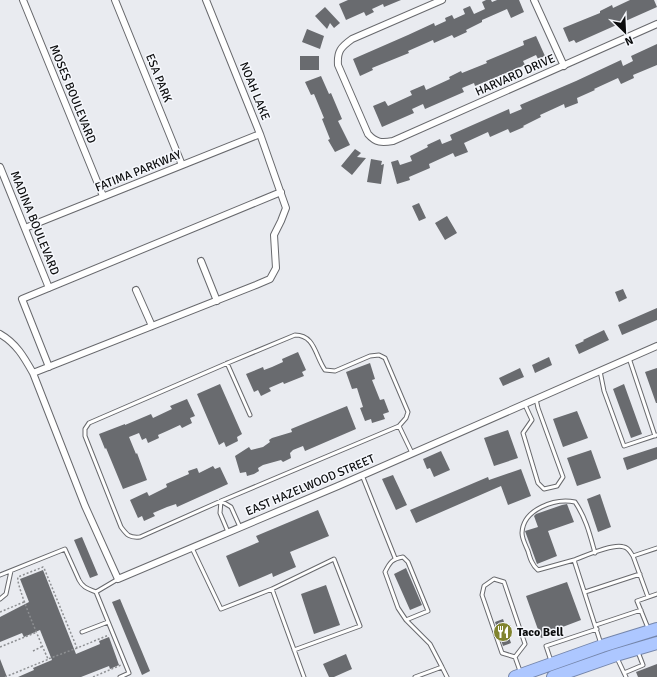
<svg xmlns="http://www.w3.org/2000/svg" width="657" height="677" font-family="Signika,sans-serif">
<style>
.building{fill:#696b6f}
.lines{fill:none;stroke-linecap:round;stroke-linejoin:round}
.lane-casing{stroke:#68696d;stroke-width:5}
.street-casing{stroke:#68696d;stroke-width:8}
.highway-casing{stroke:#7586ab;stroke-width:14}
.path{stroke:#8d8f92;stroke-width:1.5;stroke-dasharray:2 2;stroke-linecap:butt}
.lane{stroke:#fff;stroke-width:3}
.street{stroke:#fff;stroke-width:6}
.highway{stroke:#adc7ff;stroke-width:12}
.labels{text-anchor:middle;stroke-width:3;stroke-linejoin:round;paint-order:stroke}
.street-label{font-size:12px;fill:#0c0d0e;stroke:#f6f8fd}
.poi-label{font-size:12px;font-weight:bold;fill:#0c0d0e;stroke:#f6f8fd;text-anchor:start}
</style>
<rect width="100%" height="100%" fill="#e9ebf0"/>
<!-- building -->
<path class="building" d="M348,0H401L384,7L383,4L372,9L374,12L366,16L364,12L346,20L339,4Z
M486,0H491L492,2L497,0H519L524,12L511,18L507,9L482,20V22L466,30L467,32L454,38L452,35L434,43L433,40L408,51L409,53L372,68L373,70L360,76L353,59L408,35L434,23L435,26L446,21L445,18L452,15L454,19L465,14L463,9L470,6L474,14L485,9L482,2Z
M630,0H654L657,7L576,43L574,40L569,42L563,28L600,13V11L612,5L613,8Z
M325,7L340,23L334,28L330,23L327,29L315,16Z
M307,29L324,36L320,49L302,42Z
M536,36L545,56L538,59L536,55L523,61L525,65L475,86L474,83L462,88L464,92L425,109L423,104L412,109L414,113L382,127L373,106L385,101L388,106L412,95L410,91L424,85L426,90L450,79L449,77L461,71L462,73L487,63L486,61L524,45L523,41Z
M657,44V65L633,75L634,78L621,84L618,78L594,89L595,90L577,98L578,103L565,108L564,104L540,115L541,117L523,126L524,127L510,133L508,129L490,137L488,132L464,143L468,152L455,157L453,153L429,164L430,168L409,177L410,180L397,184L391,162L398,160L400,165L412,161L410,156L428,147L427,145L440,139L442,144L452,140L450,135L509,109L510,114L522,109L520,105L576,81L621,60L623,66L633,61L631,56Z
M300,56H319V70H300Z
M321,76L329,94L331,93L342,119L338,121L350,145L335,152L328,140L330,139L322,119L324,118L314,94L311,95L305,82Z
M355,149L361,153L357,157L366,158L352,175L341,166Z
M371,159L382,161L381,165L384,164L381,184L367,182Z
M419,203L426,218L419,221L412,206Z
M447,216L457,233L445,240L435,223Z
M623,289L627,298L619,302L615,292Z
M657,308V320L622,335L618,325Z
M604,330L609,340L579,354L575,345L584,341L583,340Z
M298,352L306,370L302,372L304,376L284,384L283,382L269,388L271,391L261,396L258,390L254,392L246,374L263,367L264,370L272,367L283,362L282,359Z
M549,357L552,365L535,373L532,365Z
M370,363L375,379L372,380L380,400L384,399L389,412L383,414L385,419L372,423L371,419L365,421L360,408L363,407L357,388L352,389L346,372Z
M520,368L524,377L503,386L499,378Z
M657,368V403H656L645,372Z
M220,384L242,434L237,437L238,441L226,447L224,442L219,445L197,394Z
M624,384L642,434L631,438L613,389Z
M187,399L195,416L190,418L192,423L182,428L180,425L167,431L158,435L159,438L148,443L146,438L142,440L139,433L129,437L136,454L137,453L147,480L123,489L111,460L106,448L105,449L99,434L125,424V425L151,414L153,418L172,409L170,406Z
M347,406L356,429L305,451L303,446L293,450L290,453L291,458L283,462L281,460L263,465L258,468L259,471L254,474L247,476L246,472L240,473L235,456L249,447L251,450L263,447L270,442L269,440L272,438L292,432L291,429Z
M577,411L588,438L563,447L553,419Z
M508,430L518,458L494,466L484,438Z
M657,447V459L627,470L623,458Z
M591,450L601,478L577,486L567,458Z
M441,451L450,470L434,477L430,468L427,469L423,459Z
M213,466L215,469L220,467L228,484L177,507L176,504L167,507L153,513L155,516L144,521L142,516L138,518L130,500L147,492L149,496L167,487L166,484L189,474L188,471L197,468L199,473Z
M521,469L531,496L508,505L501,486L416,523L410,510L488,477L489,480Z
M393,475L407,505L396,510L382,479Z
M600,494L611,527L598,532L587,499Z
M567,504L574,522L548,531L557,556L537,564L525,531L538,527L534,516L536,514L562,505Z
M318,510L329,536L290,552L296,567L273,577L272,573L239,587L226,556L259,542L256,536Z
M82,537L98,575L90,578L74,540Z
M406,568L422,605L410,610L394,574Z
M43,570L76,654L100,644L99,641L109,637L119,665L110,669L109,666L81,677H18L34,670L33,668L52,660L40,630L24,637L22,633L0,642V617L29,602L20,579Z
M567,582L581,620L552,631L553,634L541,638L526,596Z
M326,585L340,625L314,634L301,594Z
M120,599L150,671L142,675L112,602Z
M503,619L511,643L503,646L495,622Z
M346,654L352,669L334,677H329L323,664Z
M0,659L7,677H0Z
M657,664V677H638L636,672Z"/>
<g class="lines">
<!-- lane casing -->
<g class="lane-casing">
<path id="lane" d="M295,335C315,335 315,356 325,370L335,371L370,356L379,355L385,358L408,412L406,418L399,426L221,501L140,537C129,538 127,535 121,527L85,436V429L89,423L230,362Z
M629,358L655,436
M227,363L250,415
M600,371L604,391L624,446L657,435
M525,405L532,420L523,433L538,483L544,489L557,486L563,477L538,408L536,399
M399,426L412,453
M362,475L395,558
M228,532L220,513L221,501L231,507L240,527
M192,548L221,609L272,589L304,677
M574,560L538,570C532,565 530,558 528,551C526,546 522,539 522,533C523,509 555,498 575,502C586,518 590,535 595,553
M0,575L65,549L79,580C83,588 89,589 96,592L118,579
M272,589L334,559L360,626L294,650
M96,592L129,673L120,677
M585,592L640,574
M648,597L633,556L657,548
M0,599L6,594L11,571
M406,620L428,611L408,562L403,557C392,559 390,562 385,572L398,608L406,620L430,644L442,667
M596,625L641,610
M648,628L637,601L657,594
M82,632L108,622
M601,644L574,560C585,556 613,543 624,547C629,548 630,552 633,556
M515,657L502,653L482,595L484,586L494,579L504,582L525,644L515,657L520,671
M617,658L626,677
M551,661L546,646L597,629
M624,673L643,665L638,652
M415,677L442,667L447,677"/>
</g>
<!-- street casing -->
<g class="street-casing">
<path id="street" d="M23,0L103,196
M115,0L182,165
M442,0L352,39C341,47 337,51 338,65L368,134C376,143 382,143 393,141L657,24
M534,0L564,66
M0,167L49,288
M25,228L260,134
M201,261L217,301
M136,290L152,326
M0,334C16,343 24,357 33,373L85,506L118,579L338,486L657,346
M49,367L22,299L281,192
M33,373L256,285L270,279L276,268L274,235L281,221L286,208L260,134L206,0"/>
</g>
<!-- highway casing -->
<g class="highway-casing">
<path id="highway" d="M515,677L602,646L657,629
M553,677L616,655L657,643"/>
</g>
<!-- path -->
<path class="path" d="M0,612L24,602
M0,647L37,632
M77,648L48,659C43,648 15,584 18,577L43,567L44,568L77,648L109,635
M33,651L43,646
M5,677L49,659
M93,677L121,665"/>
<!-- lane -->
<use href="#lane" class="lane"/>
<!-- street -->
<use href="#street" class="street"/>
<!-- highway -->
<use href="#highway" class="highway"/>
</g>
<!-- icons -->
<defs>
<g id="restaurant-disc" transform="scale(1)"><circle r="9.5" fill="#81842f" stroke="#f6f8fd"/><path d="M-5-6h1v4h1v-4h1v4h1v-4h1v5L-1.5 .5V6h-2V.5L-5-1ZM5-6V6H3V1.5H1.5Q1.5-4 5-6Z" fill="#fff"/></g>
</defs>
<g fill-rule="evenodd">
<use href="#restaurant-disc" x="503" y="632"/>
</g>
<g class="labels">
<!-- street labels -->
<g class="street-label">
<text transform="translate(515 75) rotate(-24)" y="4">HARVARD DRIVE</text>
<text transform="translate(159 78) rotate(68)" y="4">ESA PARK</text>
<text transform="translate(255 91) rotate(68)" y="4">NOAH LAKE</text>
<text transform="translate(73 94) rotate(68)" y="4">MOSES BOULEVARD</text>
<text transform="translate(138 171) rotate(-22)" y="4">FATIMA PARKWAY</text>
<text transform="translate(35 223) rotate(68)" y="4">MADINA BOULEVARD</text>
<text transform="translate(310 485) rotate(-23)" y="4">EAST HAZELWOOD STREET</text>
</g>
<!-- poi labels -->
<g class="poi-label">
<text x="517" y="636">Taco Bell</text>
</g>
</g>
<!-- north arrow -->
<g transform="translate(625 32) rotate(156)" stroke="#f6f8fd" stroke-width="3" paint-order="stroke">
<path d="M0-3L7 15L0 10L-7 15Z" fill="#0c0d0e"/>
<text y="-6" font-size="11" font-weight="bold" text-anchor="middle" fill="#0c0d0e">N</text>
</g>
</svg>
